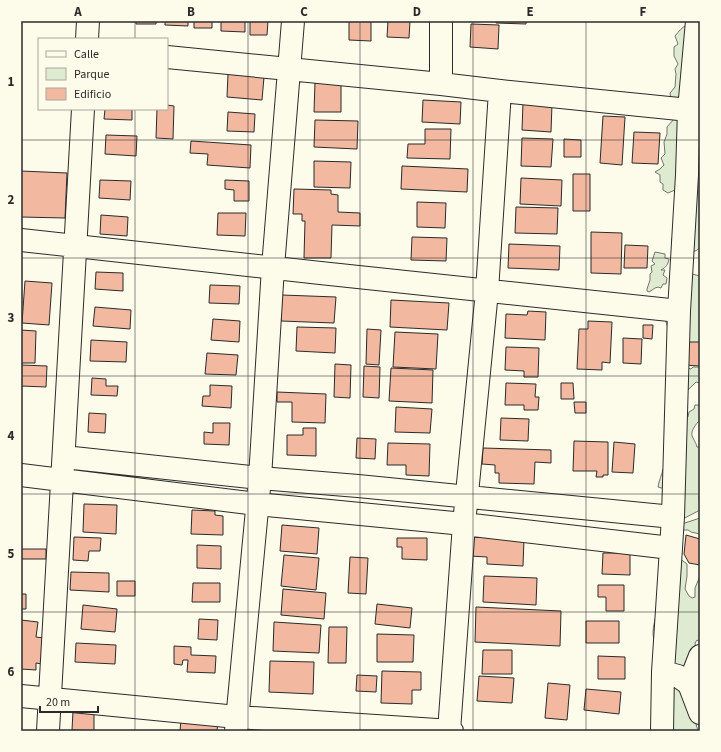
<svg xmlns="http://www.w3.org/2000/svg" width="721" height="752" font-family="'Source Sans 3',sans-serif">
<style>
.green{fill:#deebd1;stroke:#74746e}
.building{fill:#f2b8a0;stroke:#2b2b2b}
.lines{fill:none;stroke-linecap:round;stroke-linejoin:round}
.minor-casing{stroke:#2b2b2b;stroke-width:24}
.minor{stroke:#fdfbea;stroke-width:22}
.grid{fill:none;stroke:#2b2b2b;stroke-width:1;stroke-opacity:0.55}
.neatline{fill:none;stroke:#2b2b2b;stroke-width:1.5}
.grid-label{font-size:13px;text-anchor:middle;font-weight:bold;fill:#2b2b2b}
</style>
<rect width="100%" height="100%" fill="#fdfbea"/>
<!-- green -->
<path class="green" d="M700,21V248C690,256 683,252 672,249V238L675,235L677,192L675,190L668,193L663,190V184L660,182V175L655,172L660,169L664,165L661,158L665,154L664,142L667,134V127L674,119L670,93L675,87L676,74L675,69L678,64L674,56V47L678,44L675,36C684,25 686,24 700,21Z
M655,252L665,254V258L669,259C668,265 666,267 661,270H665L663,275L667,278L666,284H663L661,288L658,287L655,288L649,292L647,291V289L650,280V274L652,272L651,266L655,264L652,261Z
M692,274L700,276V346L697,347L669,331L666,322L670,312Z
M693,367H700V383L696,382L688,390H686L688,368L691,369Z
M695,405H700V420C696,424 689,432 693,438C695,442 696,443 697,447H700V495L699,497L700,510L679,521L664,510L662,505L665,501V489L658,487C659,480 662,475 663,469L667,466L683,422L688,417L689,412L694,409Z
M700,518V534L691,532L688,530H677L682,524Z
M679,558L687,564V576L685,589L689,596L692,598L695,597V588L700,576V642L697,640L695,643L696,649L692,666L675,669C669,661 657,647 654,639C648,624 672,574 679,558Z
M672,682L682,689L690,703L698,731H653Z"/>
<!-- building -->
<path class="building" d="M136,21H156V24H136Z
M165,21H188V26L165,25Z
M194,21H212V28H194Z
M221,21H245V32L221,31Z
M250,21H268L267,35H250Z
M349,21H371V41L349,40Z
M388,21H410L409,38L387,37Z
M496,21H526V24L496,23Z
M471,24L499,25L498,49L470,47Z
M228,74L264,77L262,100L227,97Z
M315,82H341V112H314Z
M423,100L461,102L460,124L422,122Z
M523,103L552,104L551,132L522,130Z
M167,105L174,106L173,139L156,138L157,109H167Z
M105,109H132V120L104,119Z
M228,112L255,114L254,132L227,131Z
M603,116L625,117L622,165L600,163Z
M315,120L358,121L357,149L314,147Z
M425,129H451L450,159L407,158L408,144H425Z
M634,132L660,133L658,164L632,163Z
M106,135L137,136L136,156L105,154Z
M522,138L553,139L551,167L521,166Z
M564,139L581,140V157H564Z
M191,141L251,145L250,168L207,165L208,154L190,153Z
M314,161L351,162L350,188L314,187Z
M402,166L468,169L467,192L401,189Z
M21,171L67,173L65,218L21,217Z
M573,174H590V211H573Z
M521,178L562,180L561,206L520,204Z
M100,180L131,181L130,200L99,198Z
M225,180L249,181V201H234V190L225,189Z
M294,189L331,190V194L338,195V212L360,213V226L332,225L331,258H304L305,221H302V214H293Z
M417,202L446,203L445,228L417,227Z
M516,207L558,208L557,234L515,233Z
M218,213H246L245,236L217,235Z
M101,215L128,217L127,236L100,234Z
M591,232L622,233L621,274L591,273Z
M412,237L447,238L446,261L411,260Z
M509,244L560,246L559,270L508,268Z
M625,245L648,246L647,268H624Z
M96,272L123,273V291L95,289Z
M25,281L52,283L49,325L22,323Z
M210,285L240,286L239,304L209,303Z
M282,295L336,297L334,323L281,321Z
M391,300L449,303L447,330L390,327Z
M95,307L131,310L130,329L93,326Z
M528,311L546,312L545,340L505,338L506,314L527,315Z
M213,319L240,321L239,342L211,340Z
M588,321L612,322L610,363L602,362V370L577,369L579,329H588Z
M643,325H653L652,339L643,338Z
M297,327L336,328L335,353L296,351Z
M367,329L381,330L379,365L366,364Z
M21,330L36,331L35,363H21Z
M395,332L438,334L436,369L393,367Z
M623,338L642,339L641,364L623,363Z
M91,340L127,342L126,362L90,361Z
M685,342H700V366L684,365Z
M506,347L539,348L538,377H524V371L505,370Z
M207,353L238,355L236,375L205,374Z
M335,364L351,365L350,398L334,397Z
M21,365L47,366L46,387L21,386Z
M364,366L380,367L379,398L363,397Z
M391,368L433,370L432,403L389,401Z
M92,378L106,379V386H118L117,396L91,395Z
M506,383L536,384L535,397H539L538,410H524V405H505Z
M561,383H573L574,399H561Z
M210,385L232,386L231,408L202,406L203,396H210Z
M277,392L326,394L325,423L292,422V402H277Z
M574,402H586V413H575Z
M396,407L432,409L430,433L395,432Z
M89,413L106,414L105,433L88,432Z
M501,418L529,419L528,441L500,440Z
M213,423H230L229,445L204,444V432L213,433Z
M303,428H316V456L287,455V435H303Z
M357,438L376,439L375,459L356,458Z
M574,441L608,442V475H603V477H596L597,471H573Z
M614,442L635,444L633,473L612,472Z
M388,443L430,444L429,476L406,475V465H387Z
M483,448L551,450V463L535,462L534,484L499,483V473H495V465L482,464Z
M84,504L117,505L116,534L83,532Z
M192,510L215,511V515L223,516V535L191,534Z
M282,525L319,528L317,554L280,551Z
M686,535L700,539V565L689,563L684,554Z
M74,537L101,538L100,551H89L88,561L73,560Z
M471,537L524,539L523,566L487,564V557L470,556Z
M397,538H427V560L402,559V547H397Z
M197,545L221,546V569L197,568Z
M21,549H46V559H21Z
M603,553H630V575L602,574Z
M284,555L319,558L316,590L281,586Z
M350,557L368,558L366,594L348,593Z
M71,572L109,573V592L70,590Z
M484,576L537,578L536,605L483,602Z
M117,581H135V596H117Z
M193,583H220V602H192Z
M598,585H624V611H606V597H598Z
M283,589L326,593L324,619L281,615Z
M21,594H26V609H21Z
M377,604L412,608L410,628L375,624Z
M83,605L117,609L115,632L81,629Z
M476,607L561,611L560,646L475,642Z
M199,619L218,620L217,640L198,639Z
M21,620L38,622L36,637L44,638L42,664L36,663V670L21,669Z
M586,621H619V643H586Z
M274,622L321,625L319,653L273,651Z
M329,627H347L346,663H328Z
M377,634L414,635L413,662H377Z
M76,643L116,645L115,664L75,662Z
M174,646L191,647V655L216,656L215,673L187,672L188,660H183L182,665L174,664Z
M483,650H512V674H482Z
M598,656L625,657V679H598Z
M270,661L314,662L313,694L269,692Z
M382,671L421,672V690H412V704L381,703Z
M357,675L377,676L376,692L356,691Z
M479,676L514,678L512,703L477,701Z
M548,683L570,685L567,720L545,718Z
M586,689L621,692L619,714L584,710Z
M73,711L94,712V731L72,730Z
M181,719L218,721L217,731H180Z"/>
<g class="lines">
<!-- minor casing -->
<g class="minor-casing">
<path id="minor" d="M87,39L88,21
M167,57L441,84L500,91L689,110
M441,84V21
M21,240C240,264 460,289 679,311
M64,457L260,478L358,486L673,517
M21,475L257,504L464,524L671,548
M663,672L678,676L689,684L700,713
M689,684L700,656
M21,696L237,717L452,731
M48,731L83,109
M236,731L260,478L273,267L293,21
M449,731L464,524L487,291L500,91
M662,731L663,672L673,517L679,311L687,175L689,110L697,21"/>
</g>
<!-- minor -->
<use href="#minor" class="minor"/>
</g>
<!-- grid -->
<path class="grid" d="M135,21V39M248,21V731M360,21V731M473,21V731M586,21V731M135,109V731M21,140H700M21,258H700M21,376H700M21,494H700M21,612H700"/>
<!-- border -->
<rect width="721" height="752" fill="none" stroke="#fdfbea" stroke-width="44"/>
<!-- legend -->
<rect x="38" y="38" width="130" height="72" fill="#fdfbea" stroke="#a9a89e"/>
<rect x="46" y="51" width="20" height="6" fill="#fdfbea" stroke="#a9a89e"/>
<text x="74" y="58" font-size="12" fill="#2b2b2b">Calle</text>
<rect x="46" y="68" width="20" height="12" fill="#deebd1" stroke="#a9a89e"/>
<text x="74" y="78" font-size="12" fill="#2b2b2b">Parque</text>
<rect x="46" y="88" width="20" height="12" fill="#f2b8a0" stroke="#a9a89e"/>
<text x="74" y="98" font-size="12" fill="#2b2b2b">Edificio</text>
<!-- scale -->
<path d="M40 706v6h58v-6" fill="none" stroke="#2b2b2b" stroke-width="2"/>
<text x="46" y="706" font-size="12" fill="#2b2b2b" stroke="#fdfbea" stroke-width="3" paint-order="stroke">20 m</text>
<rect x="22" y="22" width="677" height="708" class="neatline"/>
<g class="grid-label">
<text x="78" y="16">A</text>
<text x="191" y="16">B</text>
<text x="304" y="16">C</text>
<text x="417" y="16">D</text>
<text x="530" y="16">E</text>
<text x="643" y="16">F</text>
<text x="11" y="86">1</text>
<text x="11" y="204">2</text>
<text x="11" y="322">3</text>
<text x="11" y="440">4</text>
<text x="11" y="558">5</text>
<text x="11" y="676">6</text>
</g>
</svg>
